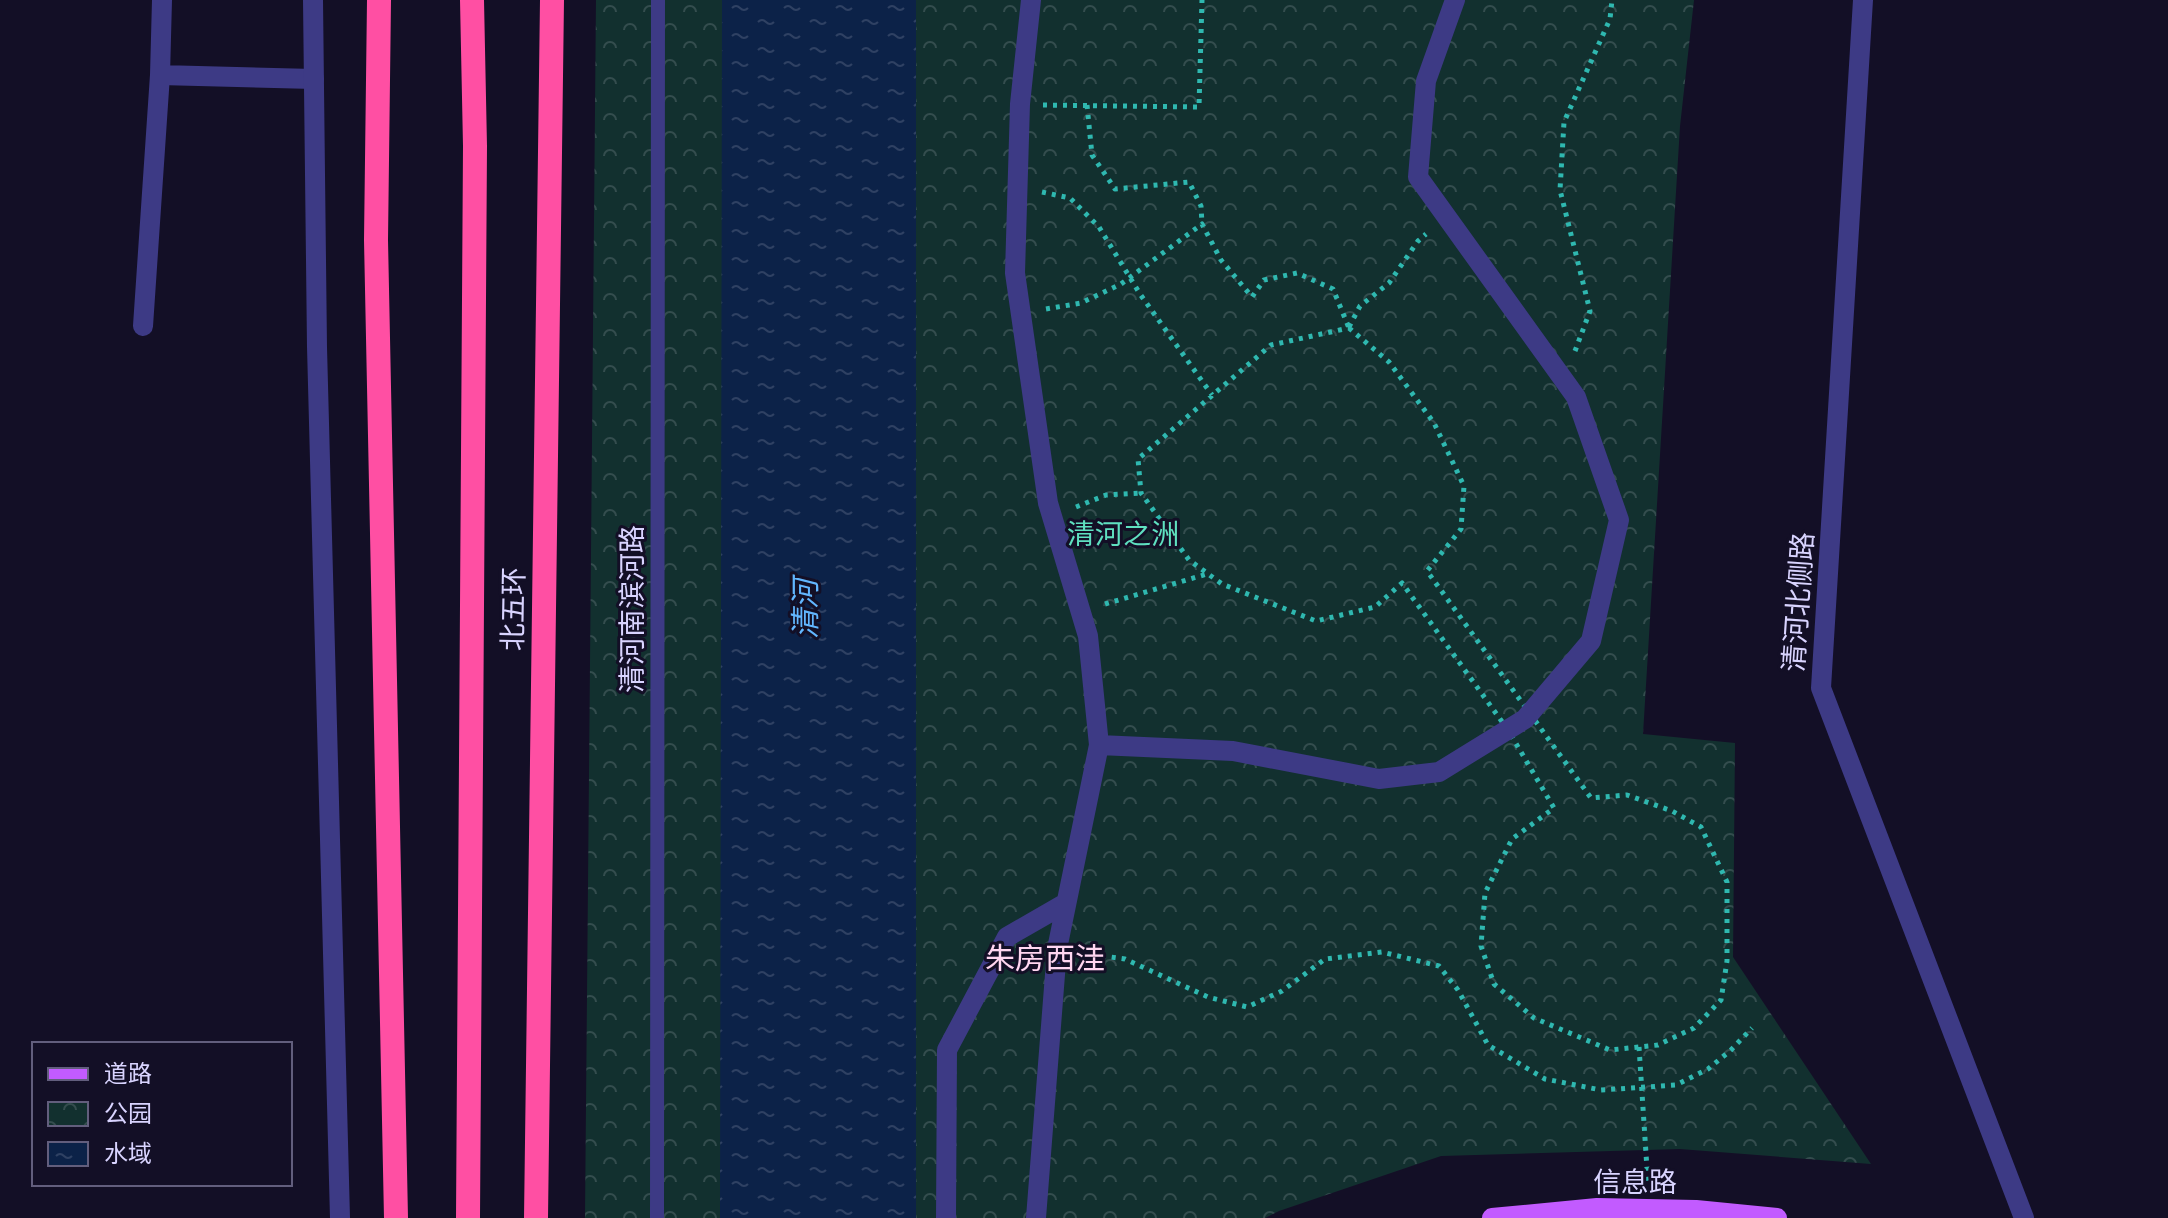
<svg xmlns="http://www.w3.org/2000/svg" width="2168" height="1218" font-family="Figtree,'Noto Sans SC',sans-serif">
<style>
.park{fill:url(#park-crowns)}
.water{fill:url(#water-ripples)}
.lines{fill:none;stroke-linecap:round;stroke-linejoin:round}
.path{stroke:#2fb8b0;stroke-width:5;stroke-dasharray:4 6;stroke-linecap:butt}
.service{stroke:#3d3a85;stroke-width:14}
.minor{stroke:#3d3a85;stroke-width:20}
.tertiary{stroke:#3d3a85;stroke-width:20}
.primary{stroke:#c25bff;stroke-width:20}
.motorway{stroke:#ff4fa3;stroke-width:24}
.labels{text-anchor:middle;stroke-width:6;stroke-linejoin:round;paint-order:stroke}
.park-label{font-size:28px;fill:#5fe0c0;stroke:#130f26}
.street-label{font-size:28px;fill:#d9d4ff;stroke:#130f26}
.water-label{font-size:30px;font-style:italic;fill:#62b6ff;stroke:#130f26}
.neighbourhood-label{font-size:30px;fill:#ffd6f0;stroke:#130f26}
</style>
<defs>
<pattern id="park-crowns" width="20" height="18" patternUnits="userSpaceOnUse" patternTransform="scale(2)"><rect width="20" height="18" fill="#12302f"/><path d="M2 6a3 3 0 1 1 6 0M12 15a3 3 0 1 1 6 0" fill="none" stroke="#344d4e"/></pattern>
<pattern id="water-ripples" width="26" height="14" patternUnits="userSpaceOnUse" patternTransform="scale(2)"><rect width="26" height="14" fill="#0c2248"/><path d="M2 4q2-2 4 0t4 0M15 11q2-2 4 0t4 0" fill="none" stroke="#2f4163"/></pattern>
</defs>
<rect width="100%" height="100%" fill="#130f26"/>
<!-- park -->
<path class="park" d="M596,0H1694L1680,126L1643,734L1735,743L1733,957L1871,1164L1680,1149L1441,1156L1279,1211L1265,1218H585Z"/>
<!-- water -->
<path class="water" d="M722,0H916V1218H720Z"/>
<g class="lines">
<!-- path -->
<path class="path" d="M1043,105L1199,107L1202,0
M1087,105L1092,155L1115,189L1189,182L1201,206L1202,224
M1042,192L1070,198L1099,227L1140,294L1212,395
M1046,309L1081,303L1121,284L1202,224L1221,260L1252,297L1264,280L1297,273L1333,289L1349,328
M1349,327L1360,306L1389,283L1418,241L1426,234
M1349,328L1389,362L1434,423L1464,486L1461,529L1427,571L1591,798L1627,795L1672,811L1701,827L1727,882V961L1721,1000L1694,1028L1658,1045L1610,1050L1534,1018L1494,984L1481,946L1485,893L1512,839L1554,808L1508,730L1402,583L1375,607L1316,621L1222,584L1189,560L1141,493L1138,459L1271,345Z
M1575,351L1590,311L1560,190L1564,122L1610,19L1612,0
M1076,507L1106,495L1141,493
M1105,604L1207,574
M1082,953L1125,959L1208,997L1247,1007L1282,991L1325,959L1382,952L1439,966L1458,990L1488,1045L1545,1079L1601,1090L1676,1085L1708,1069L1731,1050L1752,1028
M1639,1047L1648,1184"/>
<!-- service -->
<path class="service" d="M657,1218L658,0"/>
<!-- minor -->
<path class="minor" d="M162,0L160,75L314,79
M1031,0L1020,104L1015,273L1048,503L1088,636L1099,745L1057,949L1036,1218
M143,326L160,75
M1099,745L1233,751L1379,779L1439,772L1525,719L1591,641L1619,520L1576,397L1418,177L1426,81L1455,0
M946,1218L947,1050L1007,937L1066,903"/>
<!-- tertiary -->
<path class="tertiary" d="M313,0L317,347L340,1218
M1863,0L1821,688L2024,1218"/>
<!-- primary -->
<path class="primary" d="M1492,1218L1597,1208L1696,1210L1777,1218"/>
<!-- motorway -->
<path class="motorway" d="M379,0L376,240L396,1218
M468,1218L475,146L472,0
M536,1218L552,0"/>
</g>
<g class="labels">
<!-- park labels -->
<g class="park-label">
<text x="1123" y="544">清河之洲</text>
</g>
<!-- street labels -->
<g class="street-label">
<text transform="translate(1798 602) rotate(-86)" y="10">清河北侧路</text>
<text transform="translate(513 609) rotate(-89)" y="10">北五环</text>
<text transform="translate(632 609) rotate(-90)" y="10">清河南滨河路</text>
<text x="1635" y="1192">信息路</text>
</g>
<!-- water labels -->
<g class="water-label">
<text transform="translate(806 609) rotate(-90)" y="10">清河</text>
</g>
<!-- neighbourhood labels -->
<g class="neighbourhood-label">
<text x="1045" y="969">朱房西洼</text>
</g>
</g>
<!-- legend -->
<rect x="32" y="1042" width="260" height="144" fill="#130f26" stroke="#625e7d" stroke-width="2"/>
<rect x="48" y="1068" width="40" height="12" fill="#c25bff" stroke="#625e7d" stroke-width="2"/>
<text x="104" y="1082" font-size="24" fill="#d9d4ff">道路</text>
<rect x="48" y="1102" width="40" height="24" fill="url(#park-crowns)" stroke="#625e7d" stroke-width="2"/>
<text x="104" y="1122" font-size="24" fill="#d9d4ff">公园</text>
<rect x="48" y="1142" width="40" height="24" fill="url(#water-ripples)" stroke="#625e7d" stroke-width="2"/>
<text x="104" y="1162" font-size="24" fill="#d9d4ff">水域</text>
</svg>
